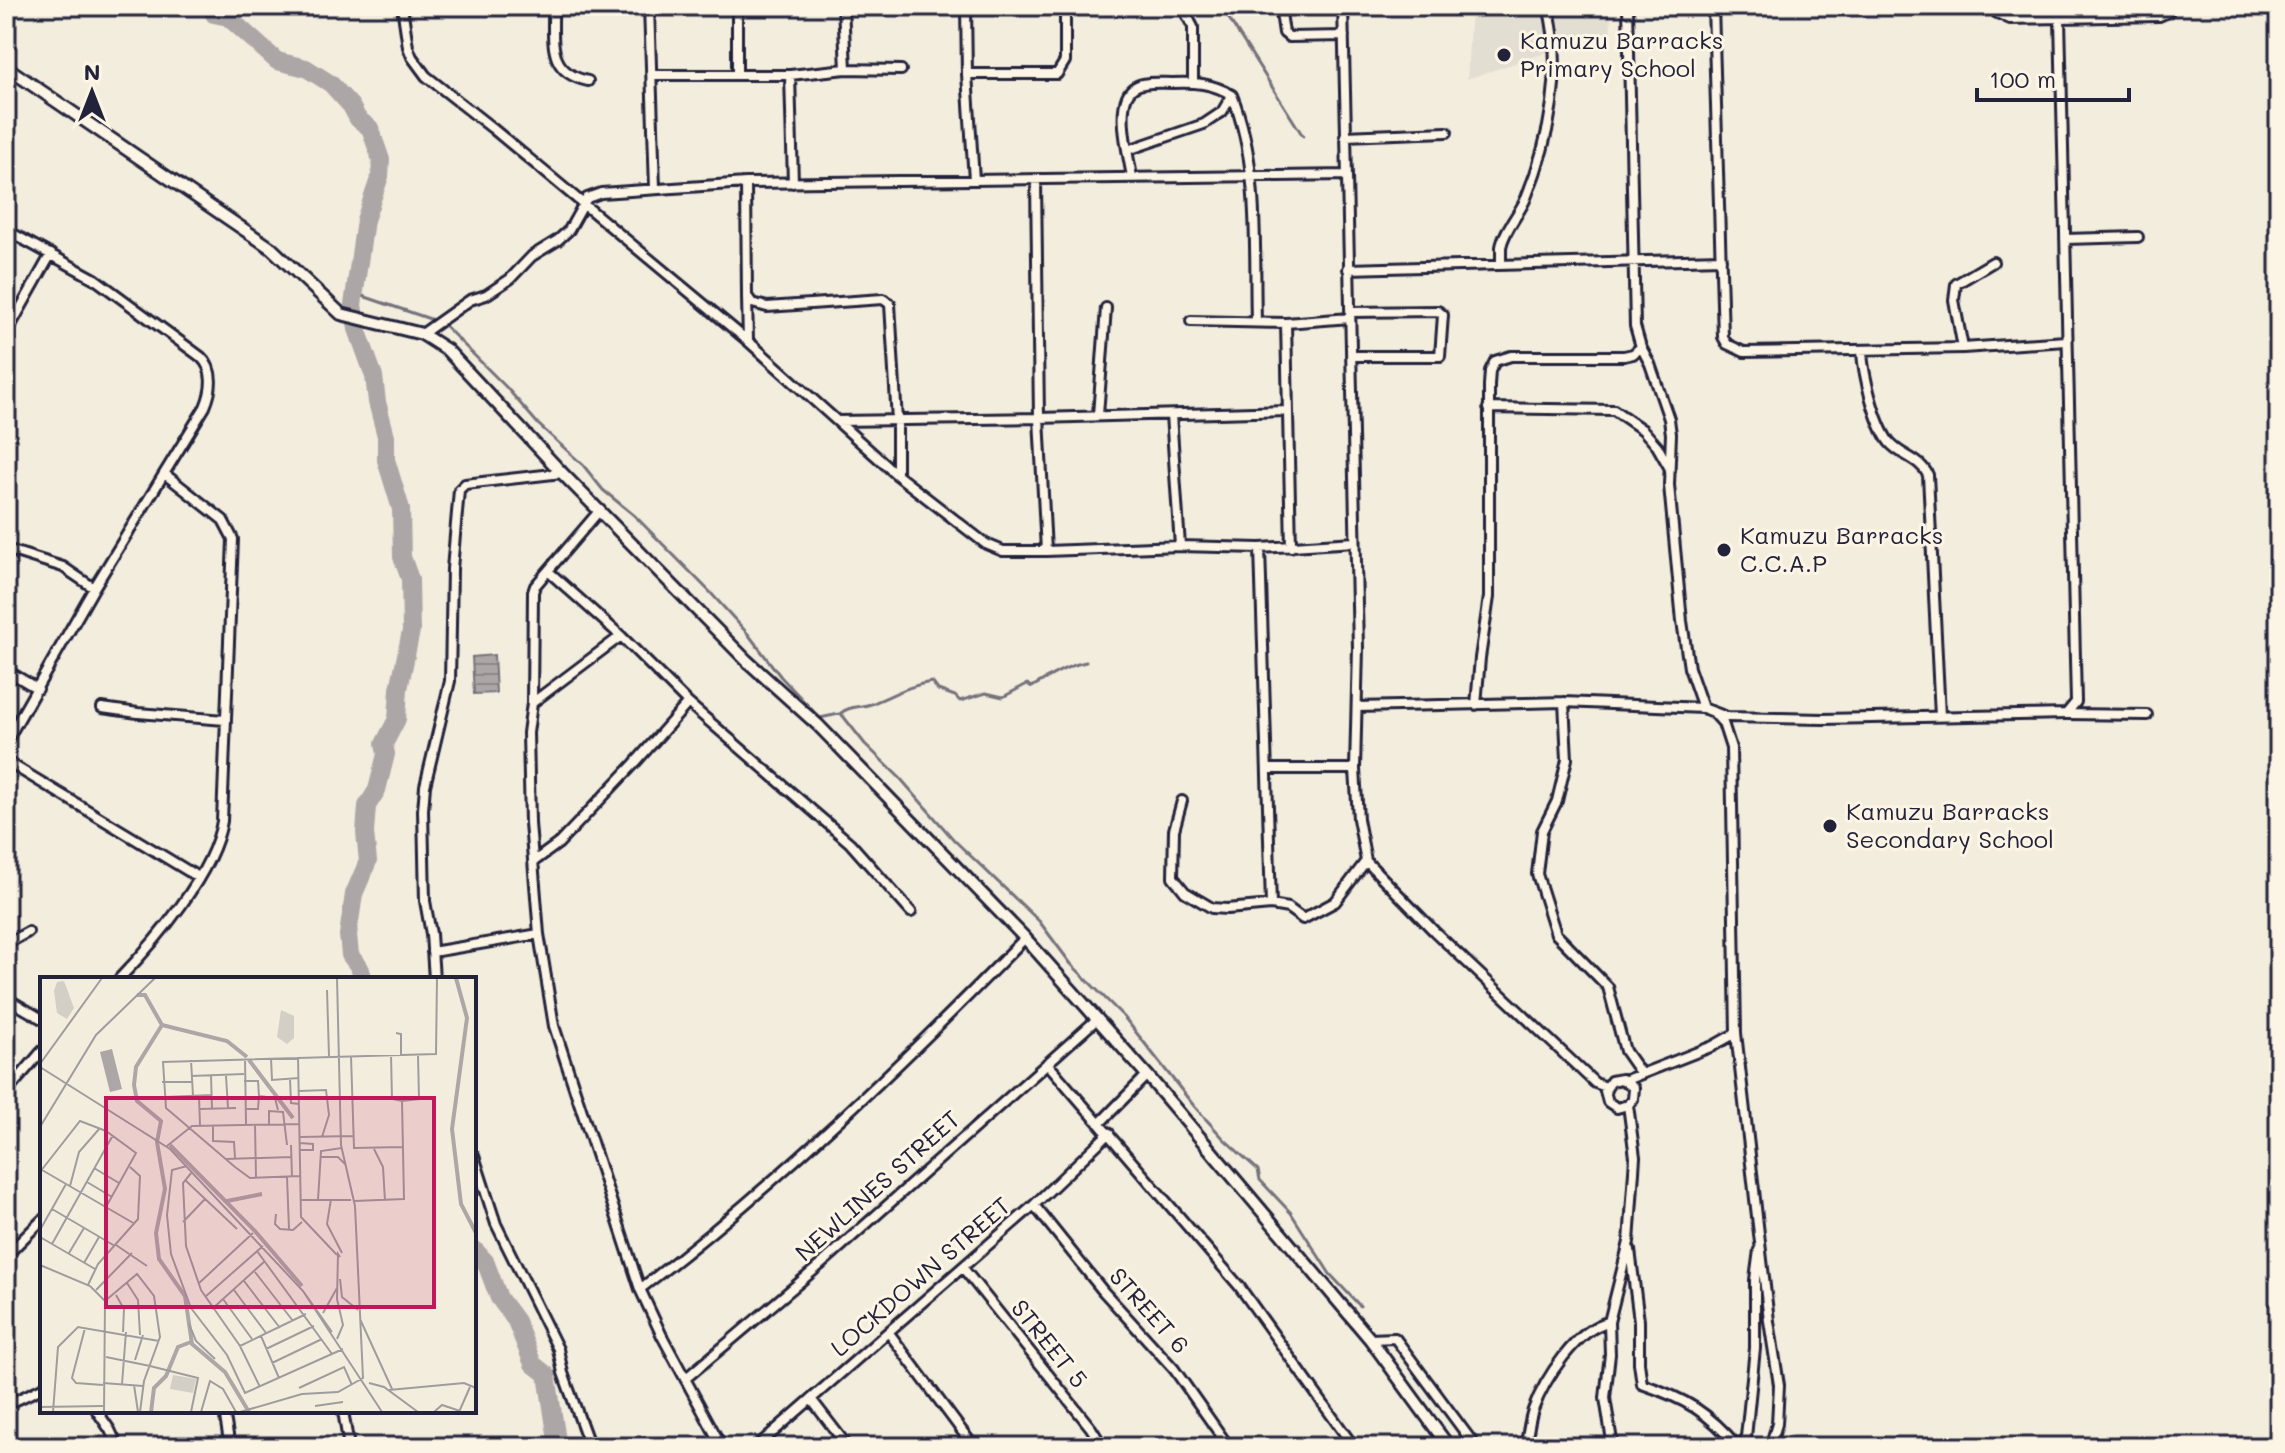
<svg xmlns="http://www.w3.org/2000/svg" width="2285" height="1453" font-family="Mali,sans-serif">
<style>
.built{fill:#e3ded2}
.water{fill:url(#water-rules);stroke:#75727b;stroke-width:2}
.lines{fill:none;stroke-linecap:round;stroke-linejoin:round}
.stream{stroke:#75727b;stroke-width:3}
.river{stroke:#aca7a6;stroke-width:18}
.minor-casing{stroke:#22223b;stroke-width:14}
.tertiary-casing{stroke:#22223b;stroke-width:16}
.minor{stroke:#fcf5e5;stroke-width:8}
.tertiary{stroke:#fcf5e5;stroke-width:10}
.poi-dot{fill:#22223b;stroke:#fcf5e5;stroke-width:3}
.labels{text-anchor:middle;stroke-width:6;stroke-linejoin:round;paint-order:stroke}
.poi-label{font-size:24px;fill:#22223b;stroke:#fcf5e5;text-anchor:start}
.street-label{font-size:24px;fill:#22223b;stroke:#fcf5e5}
.inset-river{fill:none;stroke:#aca7a6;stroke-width:4}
.inset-road{fill:none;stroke:#9f9c9d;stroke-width:2}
.view{fill:#c2185b;fill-opacity:0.15;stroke:#c2185b;stroke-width:4}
.inset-edge{fill:none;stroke:#22223b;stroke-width:4}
</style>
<defs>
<pattern id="water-rules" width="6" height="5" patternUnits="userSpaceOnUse" patternTransform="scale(2)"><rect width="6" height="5" fill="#aca7a6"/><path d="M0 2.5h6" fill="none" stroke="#8c8888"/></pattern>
</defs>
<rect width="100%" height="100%" fill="#f3edde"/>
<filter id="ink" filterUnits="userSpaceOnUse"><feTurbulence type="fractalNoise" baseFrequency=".0125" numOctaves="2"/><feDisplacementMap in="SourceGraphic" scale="16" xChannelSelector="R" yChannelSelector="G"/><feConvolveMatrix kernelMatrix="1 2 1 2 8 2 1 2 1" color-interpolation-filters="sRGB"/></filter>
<g filter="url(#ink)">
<!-- built -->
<path class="built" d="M1471,6H1610L1611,31L1467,79Z"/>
<!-- water -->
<path class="water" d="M494,655L496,693L474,694L472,657Z"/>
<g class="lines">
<!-- stream -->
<path class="stream" d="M1221,6L1303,136
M354,293L436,321
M445,326L506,387L539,425L583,465L603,490L635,516L709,591L748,634L781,677L816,714L820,718L839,714L843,716L865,744L900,778L954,840L1039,921L1071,964L1124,1017L1194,1106L1224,1139L1258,1170L1260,1180L1291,1213L1330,1274L1360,1306
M841,713C851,705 860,708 871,704C891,696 910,685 932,682L938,690L955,696L960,701L986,693L1003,697L1027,684L1032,687C1050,676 1066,666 1086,662"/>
<!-- river -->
<path class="river" d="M211,6L214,14L228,17L277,61L306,68L331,84L351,106L358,119L370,128L381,160L380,176L365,220L353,305L357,329L374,376L377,402L386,436V460L401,509L402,557L410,579L411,631L399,689L397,719L384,744L386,754L377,790L367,806L365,833L368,861L354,894L348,935L350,955L361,970L363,979
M474,1249L485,1261L499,1298L516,1321L533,1364L547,1375L558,1447"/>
<!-- minor casing -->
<g class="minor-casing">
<path id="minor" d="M402,6L408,47L412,57L426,76L492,128L748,341L897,475L986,544L1003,551H1046L1180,546L1260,548L1355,542
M553,6C554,41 546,72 588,81
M649,6L655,188
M737,6V73
M843,6L846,69
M966,6L967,74L974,180
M1182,6L1193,27V82
M1280,6L1284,33L1289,37L1344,36
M1343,6L1358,648L1355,769L1358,819L1366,861L1434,931L1595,1083L1606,1087
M1628,6L1635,326L1641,347L1650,364L1669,419L1671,434L1669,485L1682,621L1689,668L1703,708L1727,717L1823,719L2066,714L2076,702L2060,19
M1713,6L1723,337L1727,344L1744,352L1963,348L2066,341
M1993,6L1997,13L2010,19L2159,16L2168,12L2172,6
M967,74H1057L1065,61V6
M652,75H790L846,69L901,70
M790,75L793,183
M1345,136L1447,132
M1128,150L1204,124L1222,112L1232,95
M1132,177C1129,157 1113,99 1135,87C1144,81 1161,83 1172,83C1195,82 1212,83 1232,95C1260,165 1254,247 1256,321
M1036,181L1039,418L1046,551
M746,183L747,296L752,303L767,307L883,299L890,304L897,421V475
M6,230L95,279L201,357C215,370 212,391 205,407L94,588L6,742
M2065,239L2138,237
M1501,265C1501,259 1501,253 1501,247C1504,230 1520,213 1526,198C1550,139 1564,68 1548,6
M1348,269L1721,259
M747,297L748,341
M1350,312L1438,311L1443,315L1440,356H1351
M1191,321L1286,323L1350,318
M1286,323L1291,547
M6,334L51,254
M422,334L470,300L486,295L510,279L532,256L558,240L569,230L587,198L601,193L746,183L1346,175
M1963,348L1954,300L1956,284L1993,262
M1862,351C1863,374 1875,423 1889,442C1900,456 1920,458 1928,475L1940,716
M1488,408L1614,410L1643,430L1657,446L1669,467
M1098,415L1106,308
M1171,415L1180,546
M837,421L1039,418L1288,411
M600,510L535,586L533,592L532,703L528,733L530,823L539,934L554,1026L640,1289L662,1336L722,1447
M1260,548L1271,905
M6,549L63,567L94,588
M548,571L621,636L688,703L850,843L911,912
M6,670L38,689
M1564,702L1567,759L1557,801L1542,831L1537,874L1556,934L1608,987L1625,1051L1641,1074
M532,703L621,636
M1476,705L1480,658L1489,597V385L1490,371L1495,361L1511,356H1624L1633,354L1641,347
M1357,707L1564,702L1703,708
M102,708L138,713L225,720
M1715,714L1723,723L1731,748L1736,1033L1769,1321L1779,1385L1777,1424L1770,1447
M2067,714L2147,715
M6,761L198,877
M1267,769H1355
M1182,801L1174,830L1173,877L1185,892L1212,908L1227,909L1271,905L1288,908L1303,919L1335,902L1366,861
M533,862L559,843L634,764L688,703
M6,944L28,932
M432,952L539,934
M119,979C155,942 214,873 222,821L233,539L223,520L166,475
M434,979L431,934L425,901L423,810L425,786L450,681L452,569L459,490L465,484L562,473
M6,998L42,1019
M1047,1063L1239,1286L1354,1447
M1626,1080L1713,1046L1736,1033
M6,1093L42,1051
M1100,1123L1147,1075
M474,1156L496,1224L558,1349L563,1373L590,1447
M1034,1205L1103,1291L1174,1369L1229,1447
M1630,1250L1639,1321V1363L1642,1384C1686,1399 1708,1412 1738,1447
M6,1256L42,1220
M963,1268L1091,1428L1103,1447
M640,1289C778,1184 904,1062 1025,938
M889,1333L974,1447
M1370,1339L1395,1338L1476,1447
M685,1379L819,1266L1096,1020
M811,1399L848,1447
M6,1405L42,1388
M97,1411L110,1430L118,1447
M224,1411L230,1447
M343,1411L349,1447
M756,1447L1034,1205L1109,1133
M1525,1447C1528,1435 1529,1421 1533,1410C1544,1380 1577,1328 1609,1322
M1613,1447L1605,1398L1610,1354L1609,1322L1629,1242L1635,1157L1628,1105L1633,1099L1634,1088L1622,1079L1611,1081L1605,1091L1608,1102L1617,1108L1628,1105
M1745,1447L1755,1348V1280L1759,1250"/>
</g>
<!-- tertiary casing -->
<g class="tertiary-casing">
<path id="tertiary" d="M6,67L271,248L341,314L422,334L447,350L562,473L747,661L818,725L1025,938L1147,1075L1370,1339L1449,1447"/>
</g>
<!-- minor -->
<use href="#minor" class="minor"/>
<!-- tertiary -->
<use href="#tertiary" class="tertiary"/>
</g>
</g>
<!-- markers -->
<g class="poi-dot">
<circle cx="1504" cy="55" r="8"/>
<circle cx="1724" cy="550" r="8"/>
<circle cx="1830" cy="826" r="8"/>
</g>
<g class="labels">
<!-- poi labels -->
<g class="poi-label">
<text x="1520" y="49">Kamuzu Barracks<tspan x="1520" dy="28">Primary School</tspan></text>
<text x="1740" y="544">Kamuzu Barracks<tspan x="1740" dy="28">C.C.A.P</tspan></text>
<text x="1846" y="820">Kamuzu Barracks<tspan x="1846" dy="28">Secondary School</tspan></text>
</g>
<!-- street labels -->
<g class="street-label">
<text transform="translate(878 1186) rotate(-42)" y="8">NEWLINES STREET</text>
<text transform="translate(921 1277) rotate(-41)" y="8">LOCKDOWN STREET</text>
<text transform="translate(1149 1311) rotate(48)" y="8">STREET 6</text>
<text transform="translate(1049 1344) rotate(51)" y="8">STREET 5</text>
</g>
</g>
<!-- overview -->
<g transform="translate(40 977)">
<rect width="436" height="436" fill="#f3edde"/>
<path d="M24,4L34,31L27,42L17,36L14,14L17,5ZM241,33L254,39V61L247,67L237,60ZM133,398L156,402L153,416L130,412Z" fill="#d4cfc6"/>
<path d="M72,72L82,112L70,115L60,75Z" fill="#aca7a6"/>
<path class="inset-river" d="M416,1L427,41L412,152L421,227L436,256M97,18H105L122,48L96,90L94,108L97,124L121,144L117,165L125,212L116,256L119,282L145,319L152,367L185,395L209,435M122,48L187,64L207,80M209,83L253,141M130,168L215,254L262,309M187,224L222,217M111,435L114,411L126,399L138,370L151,365"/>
<path class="inset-road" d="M287,13L289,79M356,56L361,57V78M351,78L352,122L362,124L379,122L378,78M311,79L314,171L363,170M258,80L261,240L297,278M231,81L232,103L259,101M205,82L206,147M151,83L153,119M0,87L62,1M0,90L130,172L263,314L342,435M151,99L204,97M171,99L172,132M186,99L188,131M250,102L251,126L259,127M204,104H218L219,119L218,132H205M122,105H152M259,114L286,113L289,138L282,160M159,119L160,149M219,119L235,121L238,133M124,120L172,118M160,132L196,131M215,147L216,201M229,147V134L243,135L247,168M173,148V164L194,165L195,181M0,150L56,58L115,1M260,160L313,159M260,166L273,167V173H260M251,168L252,200M127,169L152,149L259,147M334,172L343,190L345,224M280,180H298L306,188M186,182L251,180M147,189L132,193L127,238L131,277L151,331L187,378L205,416L303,372M54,191L79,206M2,193L95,247M0,195L40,144L66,154L96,176L66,230M152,195L143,206L146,269L161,313L200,369L220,410M261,199L210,201L195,190L126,131L123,85L396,77L397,1M247,200L249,252M145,203L197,252M47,205L72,220M30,209L39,175L60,151M291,222L287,247L302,276M261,223H311M278,223L281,174L302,171M314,224L364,222L362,124M12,232L75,269M236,237L235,247L240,252L253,253L262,245M143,245L165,222M0,253L26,207M0,260L55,292M12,267L73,158M76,268L107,289M217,274L292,377M29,276L44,251M44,286L59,260M0,288L50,309L65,324L64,435M215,295L253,344M300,302L302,320L318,333M204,304L240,351M87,306L98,323L100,358M158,307L213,256M48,308L58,287L98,242L100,199L90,190M56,313L92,276M194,313L226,356M263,314L292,355M76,318L84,332L83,355M165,320L223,269M183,322L212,362M65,324L97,297L114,319L120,360L104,404L100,435M172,332L225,284M283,336L297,311M320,342L352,412M149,347L156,364L175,382M45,351L32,401L36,406L63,408M221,359L239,401M297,362L303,348L297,322L298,277L300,280M200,369L266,337M226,372L274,349M66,380L110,389M95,383L103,358M232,386L282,362M110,389L158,401L151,435M63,406L103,409M329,406L344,410L378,435M82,407L86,355M94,408L98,435M259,411L304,390L312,408M349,413L424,406L436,411M275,429L303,425M0,430L63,429M13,435L18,370L38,350L119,364M161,435L170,404L183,412L196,435M200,435L262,417L298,415L323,401L315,229L301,168L297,1M394,435L402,428L420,434M419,435L430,410"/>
<path class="view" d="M66,121H394V330H66Z"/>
<rect width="436" height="436" class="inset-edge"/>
</g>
<!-- margin -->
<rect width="2285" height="1453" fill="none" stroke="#fcf5e5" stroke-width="32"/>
<rect x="16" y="16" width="2253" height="1421" fill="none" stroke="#22223b" stroke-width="3" filter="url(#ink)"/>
<!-- north arrow -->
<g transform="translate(92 92)" stroke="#fcf5e5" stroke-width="6" paint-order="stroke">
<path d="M0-6L14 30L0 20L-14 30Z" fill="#22223b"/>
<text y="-12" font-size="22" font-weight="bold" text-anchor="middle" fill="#22223b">N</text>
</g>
<!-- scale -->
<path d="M1977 88v12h152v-12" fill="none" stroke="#22223b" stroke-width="4"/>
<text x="1989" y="88" font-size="24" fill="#22223b" stroke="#fcf5e5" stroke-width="6" paint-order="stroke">100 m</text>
</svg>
